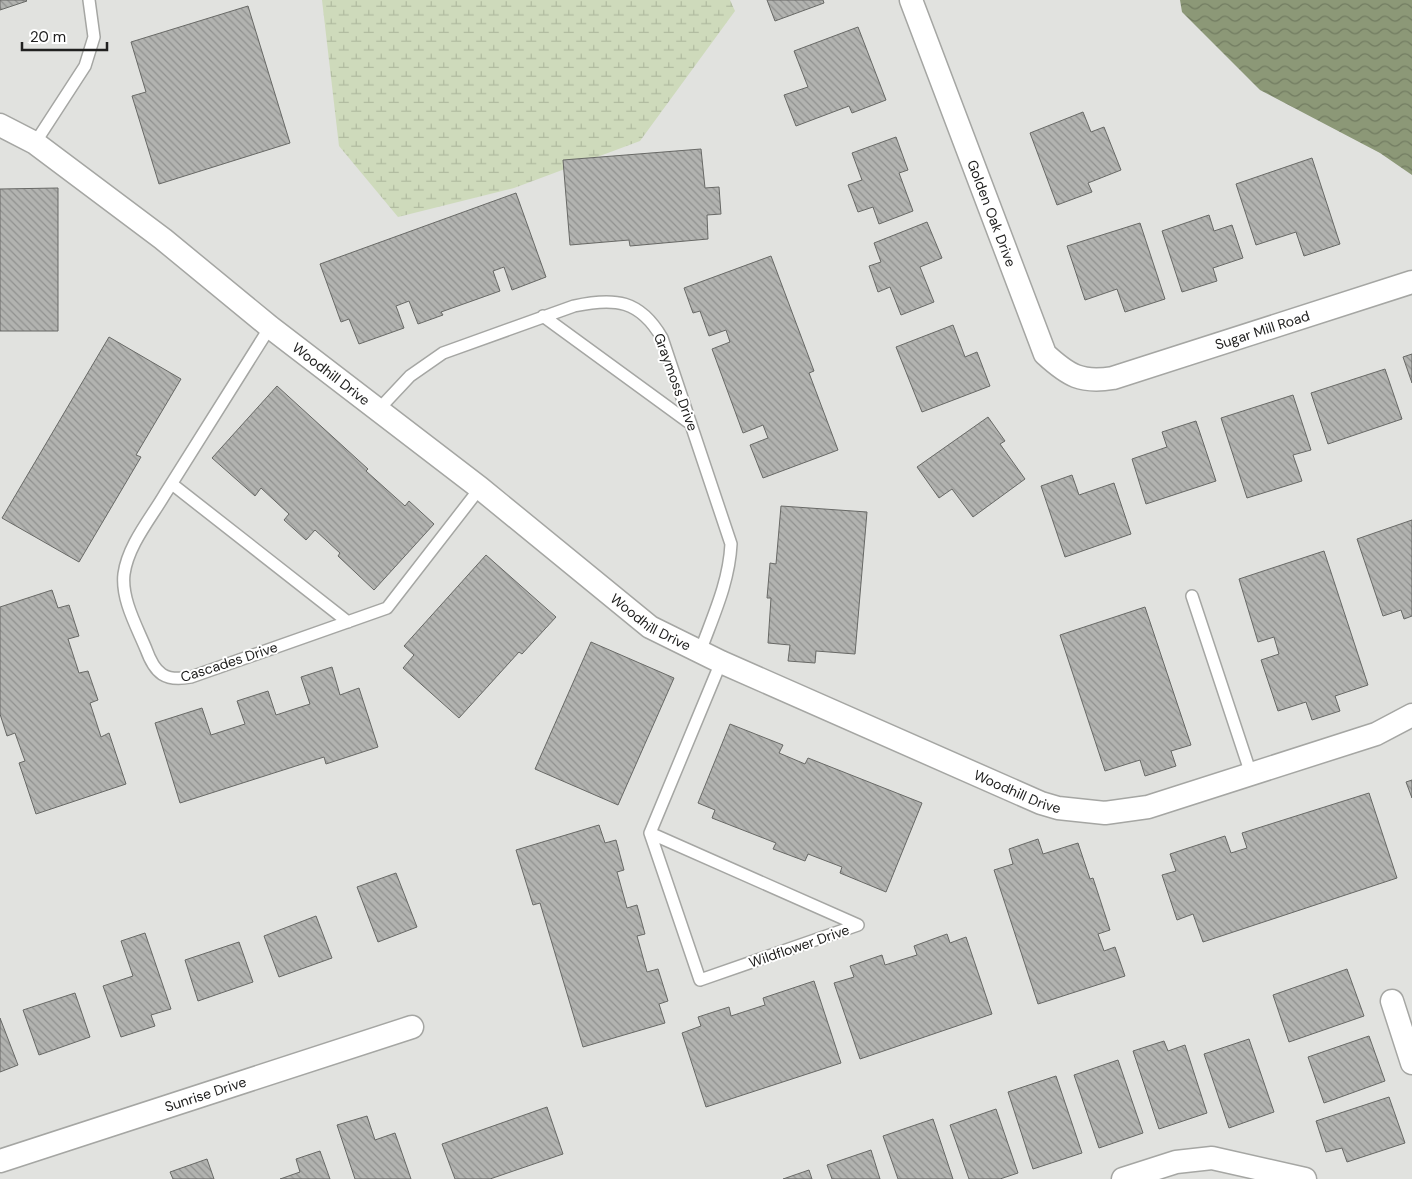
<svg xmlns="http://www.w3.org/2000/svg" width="1412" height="1179" font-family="'DM Sans',sans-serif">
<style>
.wetland{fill:url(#wetland-marsh)}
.water{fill:url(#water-waves)}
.building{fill:url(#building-back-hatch);stroke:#686966}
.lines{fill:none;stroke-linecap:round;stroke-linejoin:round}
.lane-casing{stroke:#a5a6a3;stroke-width:14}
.street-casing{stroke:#a5a6a3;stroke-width:25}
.lane{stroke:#fff;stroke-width:11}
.street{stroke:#fff;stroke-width:22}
.labels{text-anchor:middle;stroke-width:4;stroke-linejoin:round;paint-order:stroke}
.street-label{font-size:14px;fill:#212120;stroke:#fff}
</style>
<defs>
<pattern id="wetland-marsh" width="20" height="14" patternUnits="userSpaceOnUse" patternTransform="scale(1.25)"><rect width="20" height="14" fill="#cedabb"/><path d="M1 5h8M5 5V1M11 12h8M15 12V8" fill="none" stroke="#b1bba0"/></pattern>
<pattern id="water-waves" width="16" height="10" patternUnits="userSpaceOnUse" patternTransform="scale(1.25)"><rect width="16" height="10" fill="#8c9877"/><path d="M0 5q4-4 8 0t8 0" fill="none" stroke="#727c61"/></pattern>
<pattern id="building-back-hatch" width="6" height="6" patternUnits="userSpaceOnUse" patternTransform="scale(1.25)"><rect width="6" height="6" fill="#b2b3b0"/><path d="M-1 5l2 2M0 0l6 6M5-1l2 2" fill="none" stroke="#90918f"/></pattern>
</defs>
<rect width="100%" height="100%" fill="#e1e2df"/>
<!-- wetland -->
<path class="wetland" d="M322,0H730L735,11L640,141L514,188L398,217L339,146Z"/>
<!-- water -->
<path class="water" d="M1180,0H1412V175L1380,153L1260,90L1182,12Z"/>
<!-- building -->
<path class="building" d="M0,0H26L27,1L0,10Z
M767,0H823L824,3L775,21Z
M248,6L290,143L159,184L132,96L146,92L131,42Z
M858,27L886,100L852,113L849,106L796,126L784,95L808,87L794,51Z
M1083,112L1091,132L1104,127L1121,170L1088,183L1092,192L1057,205L1030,133Z
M896,137L908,170L899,173L913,211L879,224L873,207L858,212L848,185L862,180L852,153Z
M701,149L705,188L719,187L721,214L707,215L708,239L630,246L629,240L570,245L563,160Z
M1312,158L1340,244L1304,256L1296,232L1256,245L1236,184Z
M58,188V331H0V189Z
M516,193L546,277L512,290L504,267L493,271L500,291L441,312L443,315L418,324L409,301L396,306L404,328L359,344L349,319L341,322L320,264Z
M1209,215L1214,231L1232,225L1243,258L1213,268L1217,281L1182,292L1162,231Z
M927,222L942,258L920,267L934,302L901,315L890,287L878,292L869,266L881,262L874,243Z
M1140,223L1165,299L1125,312L1117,289L1085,300L1067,246Z
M771,256L814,371L809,373L838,450L763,478L750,445L768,438L763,425L743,433L712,349L730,342L726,330L709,336L700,311L693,313L684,288Z
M953,325L965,357L977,352L990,386L922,412L896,347Z
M109,337L181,379L136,455L141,457L79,562L2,518Z
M1412,354V383L1403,357Z
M1385,369L1402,419L1328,444L1311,393Z
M277,386L368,469L366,471L405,506L409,501L434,524L374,590L338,556L340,553L315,530L306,540L284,520L289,514L261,488L255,496L212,458Z
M1293,395L1311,450L1293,455L1302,481L1247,498L1221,418Z
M988,417L1005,441L1000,444L1025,479L973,517L952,489L939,498L917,467Z
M1196,421L1216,481L1146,504L1132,459L1167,447L1162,432Z
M1072,475L1079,495L1114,483L1131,534L1065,557L1041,486Z
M781,506L867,512L855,654L816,651L815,663L788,661L790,645L768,643L771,598H767L770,563L776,564Z
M1412,520V616L1404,619L1401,610L1383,616L1357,539Z
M1324,551L1368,685L1335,696L1340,711L1312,720L1306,702L1278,711L1261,660L1279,654L1274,637L1258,642L1239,579Z
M486,555L556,617L522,654L519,652L459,718L403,668L414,655L404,646Z
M52,590L58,608L69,605L79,636L68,639L79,673L88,671L98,700L90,703L101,737L109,733L126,784L36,814L19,763L25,761L15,733L7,736L0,714V607Z
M1145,607L1191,745L1171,751L1176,766L1145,776L1140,760L1105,771L1060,635Z
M591,642L674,678L618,805L535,769Z
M332,667L340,695L359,688L378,747L326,764L324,757L180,803L155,723L202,708L211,735L245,724L237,701L268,691L276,715L310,704L301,677Z
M730,724L783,745L779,753L805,764L808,758L922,803L886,892L840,873L842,867L808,854L805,861L773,849L776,843L712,818L715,810L698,803Z
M1412,780V798L1406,782Z
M1369,793L1397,878L1203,942L1193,914L1177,920L1162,875L1176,871L1170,854L1225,836L1231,853L1247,848L1242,833Z
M599,825L605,843L616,840L624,870L617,872L627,908L637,905L645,934L637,936L647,972L658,969L668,1001L659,1004L665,1023L583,1047L540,903L533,905L516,850Z
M1038,839L1043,854L1078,843L1090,879L1093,878L1110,930L1098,934L1104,951L1115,947L1125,976L1038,1004L994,870L1013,864L1009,849Z
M396,873L417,927L378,942L357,887Z
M316,916L332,958L279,977L264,936Z
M145,933L171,1009L151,1015L155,1026L121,1037L103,986L133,976L121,941Z
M947,934L950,943L966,937L992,1014L860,1059L834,983L854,977L850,966L882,955L885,965L917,955L914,946Z
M239,942L253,982L198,1001L185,960Z
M1347,969L1364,1016L1289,1042L1273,995Z
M814,981L841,1063L706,1107L682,1033L701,1026L698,1017L729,1007L731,1016L765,1005L763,998Z
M75,993L90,1037L39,1055L23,1010Z
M0,1018L18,1065L0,1072Z
M1369,1036L1385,1081L1324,1103L1308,1057Z
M1249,1039L1274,1112L1229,1128L1204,1054Z
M1164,1041L1168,1051L1185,1045L1207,1113L1159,1129L1133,1051Z
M1118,1060L1143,1133L1099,1148L1074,1075Z
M1056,1076L1082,1153L1033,1169L1008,1092Z
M1389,1097L1405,1143L1347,1162L1342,1148L1326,1152L1316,1121Z
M547,1107L563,1154L490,1179H455L442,1144Z
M996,1109L1018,1173L1000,1179H969L950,1125Z
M367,1116L375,1140L395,1133L411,1179H355L337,1125Z
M933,1119L953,1179H898L883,1136Z
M871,1150L880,1179H832L827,1165Z
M320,1151L330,1179H280L300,1172L296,1159Z
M207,1159L214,1179H173L170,1172Z
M809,1170L812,1179H783Z"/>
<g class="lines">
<!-- lane casing -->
<g class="lane-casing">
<path id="lane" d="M35,143L85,66L94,37L89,0
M543,316L691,424
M270,327C235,382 200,438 165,494C151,518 128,545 124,574C121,599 137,627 146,649C155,674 165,682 191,677L387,608L480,488
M379,409L410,376L443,353L574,306C615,297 640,300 662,338L731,544C729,583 713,616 700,652
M172,484L348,622
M1192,596L1251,774
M650,833L700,980L858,925L650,833L721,662"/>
</g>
<!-- street casing -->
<g class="street-casing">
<g id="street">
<path id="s1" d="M911,0L1045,354C1069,376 1081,383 1113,378L1412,282"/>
<path id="s2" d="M0,125L35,143L163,239L270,327L480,488L650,627L721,662L1041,803L1058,808L1105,813L1148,807L1376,734L1412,715"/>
<path d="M1392,1001L1412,1063"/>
<path id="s3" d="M0,1161L412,1027"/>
<path d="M1123,1179L1176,1162L1212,1158L1305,1179"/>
</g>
</g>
<!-- lane -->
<use href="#lane" class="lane"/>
<!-- street -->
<use href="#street" class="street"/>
</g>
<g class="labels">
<!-- street labels -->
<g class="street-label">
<text dy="5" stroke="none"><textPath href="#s1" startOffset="228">Golden Oak Drive</textPath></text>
<text dy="5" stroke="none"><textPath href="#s1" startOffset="611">Sugar Mill Road</textPath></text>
<text dy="5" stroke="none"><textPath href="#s2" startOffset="415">Woodhill Drive</textPath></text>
<text transform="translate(676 382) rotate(70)" y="5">Graymoss Drive</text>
<text dy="5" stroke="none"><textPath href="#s2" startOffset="820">Woodhill Drive</textPath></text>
<text transform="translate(229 662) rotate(-18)" y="5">Cascades Drive</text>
<text dy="5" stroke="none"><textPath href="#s2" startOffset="1225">Woodhill Drive</textPath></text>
<text transform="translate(799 946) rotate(-19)" y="5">Wildflower Drive</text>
<text dy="5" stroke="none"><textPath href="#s3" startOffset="216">Sunrise Drive</textPath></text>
</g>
</g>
<!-- scale -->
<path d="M22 42v8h85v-8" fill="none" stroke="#212120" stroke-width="2.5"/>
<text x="30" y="42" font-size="15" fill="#212120" stroke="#ffffff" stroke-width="4" paint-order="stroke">20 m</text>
</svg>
